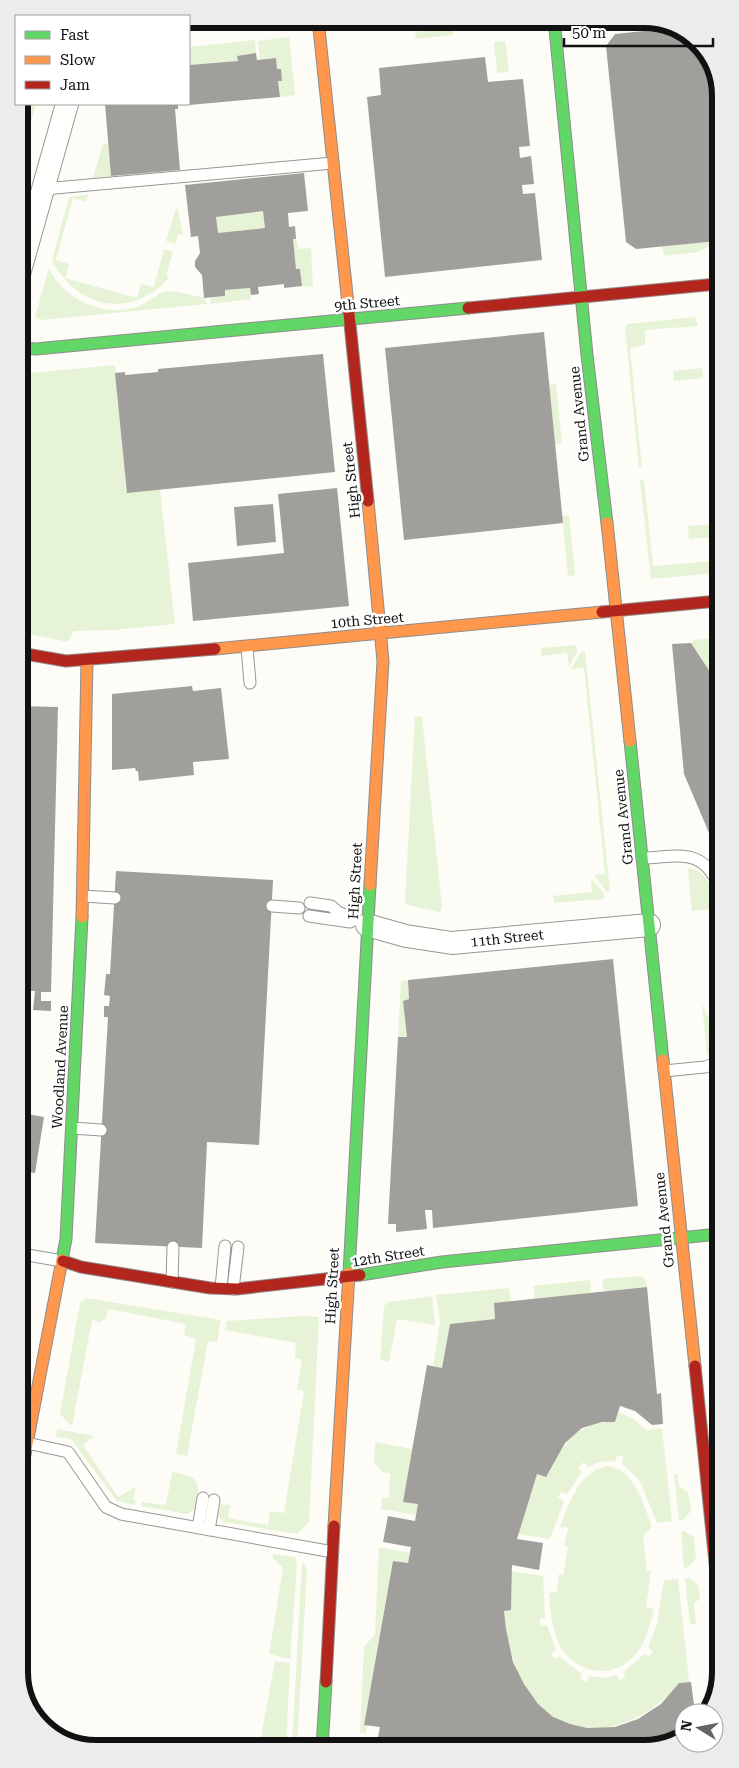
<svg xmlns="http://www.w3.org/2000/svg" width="739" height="1768" font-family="'Roboto Serif',serif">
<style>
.green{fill:#e7f3d7}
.building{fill:#a19f9c;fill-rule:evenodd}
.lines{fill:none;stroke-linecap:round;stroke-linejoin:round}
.lane-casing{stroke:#979795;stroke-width:13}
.street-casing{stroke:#979795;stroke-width:24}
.fast-casing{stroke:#8e8d8b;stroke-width:13}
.slow-casing{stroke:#8e8d8b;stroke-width:13}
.jam-casing{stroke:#8e8d8b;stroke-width:13}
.lane{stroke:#fffffe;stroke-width:11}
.street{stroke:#fffffe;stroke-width:22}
.fast{stroke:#63d668;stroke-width:11}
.slow{stroke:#ff974d;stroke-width:11}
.jam{stroke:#b3261e;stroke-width:11}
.labels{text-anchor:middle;stroke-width:5;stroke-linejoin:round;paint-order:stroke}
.street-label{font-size:14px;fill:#111;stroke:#fff}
.rim{fill:none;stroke:#111;stroke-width:6}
</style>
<rect width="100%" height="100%" fill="#fdfcf7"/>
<!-- green -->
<path class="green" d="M453,28V35L416,39L415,32Z
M289,37L295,95L280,97L276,58L260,59L258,41Z
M255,40L256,53L238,56V61L189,65V47Z
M505,41L509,72L497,73L494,42Z
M19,104H36L30,125L19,116Z
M109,143L111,176L93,178L103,144Z
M89,194L86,202L73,198L56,260L69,264L65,278L137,298L141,284L154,287L164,249L173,252L166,275L169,277C164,284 157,290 149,294C111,317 70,297 52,260L69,197Z
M176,209H178L183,235L178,234L175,244L166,241Z
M263,211L265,228L218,233L216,217Z
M293,239H296L298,249L311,248L313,287L302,286L300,269H296Z
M716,241L699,252L664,256L662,246Z
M49,268C63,299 101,316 133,308C144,305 152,297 163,292C169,289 196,296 204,298L207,304L41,320L35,317Z
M250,288L251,299L211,304L210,298L225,296V290Z
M695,317L698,326L645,330V345L630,348L642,468H639L625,327L628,324Z
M115,365L127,492L160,489L175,624L113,630L74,631L68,642L20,632V374Z
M702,368L703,378L674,381L673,371Z
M556,384L562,443L555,444L549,385Z
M640,480H644L653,566L716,561L717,573L651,579Z
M569,515L575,575L568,576L562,516Z
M717,524V537L689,539L688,526Z
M718,638V684L691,643L694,640Z
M576,645L577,653L569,666L567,653L542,656L541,648Z
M585,651L610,891L607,892L594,875L605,874L584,668L571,669L581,652Z
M415,716L422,717L442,907L440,912L408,905L405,901Z
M688,869C705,866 717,897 718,911C719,919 718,928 718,936L715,909L692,911Z
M591,879L604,893V899L554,903L553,896L592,892Z
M408,980L409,999L403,1001L407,1037H398L401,981Z
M702,1004L719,1041L715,1053L707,1055Z
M719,1074V1166L710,1086L713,1077Z
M642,1276L646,1280L647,1287L604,1292L602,1279Z
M590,1280L591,1293L535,1299L533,1286Z
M509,1288L511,1302L494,1304L495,1319L450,1324L442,1368L433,1366L440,1322L436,1295Z
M432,1296L435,1325L397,1319L389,1362L380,1360L384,1306L389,1302Z
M86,1298L221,1320L217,1342L208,1341L187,1456L176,1454L196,1339L184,1335L186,1324L108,1309L106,1318L100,1322L92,1320L72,1426L60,1414L80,1303Z
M302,1316L319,1317L309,1522L297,1534L224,1522L218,1516L220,1504L230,1505L228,1518L268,1525L270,1511L284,1513L304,1391L297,1389L302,1360L295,1358L296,1343L225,1330L227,1321Z
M619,1412L634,1419L646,1430L662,1428L672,1521L657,1523L640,1481L622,1464L624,1457L617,1455L615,1461L599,1462L588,1467L584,1462L578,1467L582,1472L567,1494L561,1492L558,1497L564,1501L550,1539L518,1534L537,1474L546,1477C559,1447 578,1420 615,1422Z
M57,1429L94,1436L83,1445L118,1497L136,1487L133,1500L136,1501L135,1505L117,1501L71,1439L56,1437Z
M375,1442L413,1449L403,1502L418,1504L416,1515L381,1509L382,1498H389L390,1473L383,1472L374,1463Z
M607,1466C635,1469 643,1504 652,1526L643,1537L647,1571H651L646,1607L654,1609C650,1625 646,1642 635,1655C615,1679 579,1675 562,1649C552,1632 550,1611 549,1593L557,1592L559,1574L563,1575L568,1547L564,1546L568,1528L560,1527C569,1504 579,1471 607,1466Z
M172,1472C202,1477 200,1482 195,1509L187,1514L141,1506L142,1502L166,1505Z
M674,1474H677L679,1486L688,1492L691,1511L683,1520H679Z
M684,1531L694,1537L696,1559L688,1567L684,1568L681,1532Z
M379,1547L410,1553L408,1563L393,1561L364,1724L367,1725L366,1734L360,1733L364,1646L375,1635Z
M273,1554L295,1557L297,1565L290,1659L269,1654L283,1568L273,1558Z
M302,1561L307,1568L297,1748H292Z
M512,1571L543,1576L545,1618L539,1619L541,1626L547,1625L556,1650L551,1653L555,1659L560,1657L582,1674L580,1679L586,1682L589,1676L606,1678L617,1675L619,1680L625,1678L624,1672L644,1654L650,1656L653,1651L648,1648L657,1624L664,1580L678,1579L689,1682L679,1683C647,1725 577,1751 537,1703C515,1676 507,1644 504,1611L511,1610Z
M685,1578H689L698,1585L700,1598L694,1604L696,1624H690Z
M275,1661L290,1663L286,1748H259Z"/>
<!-- building -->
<path class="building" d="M672,28L690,35L716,71L717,241L636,249L626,242L606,46L615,34Z
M256,53L257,60L276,58L277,69H281L282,81H278L280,97L189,105V65L238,61L237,56Z
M485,57L488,82L523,79L530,146L519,147L520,158L531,156L534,184L522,185L523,194L535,193L542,260L385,277L367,97L381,95L379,68Z
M105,104H182L178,105V109H175L180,170L111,176Z
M304,173L308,211L288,213L289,227L295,226L296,239H293L296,269H300L302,286L284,288V284L258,287L259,294L251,295L250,288L225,290V296L204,298L202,275L195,267V261L200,253L198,236L191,237L185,185ZM263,211L265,228L218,233L216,217Z
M544,332L563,523L404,540L385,348Z
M323,354L335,472L127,493L115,373L125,372V375L158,372V369Z
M337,488L349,606L193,621L188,563L284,553L278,494Z
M273,504L276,542L237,546L234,507Z
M691,643L718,684V854L684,774L672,644Z
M192,686L193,691L221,688L229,759L193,762L194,775L139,781L138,771H136L135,768L112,770V694Z
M20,706L58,707L51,992H41V1001H51V1011L33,1010L35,991H21Z
M116,871L273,880L259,1145L207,1142L202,1248L95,1243L108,1017H104V1006H109L110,996L104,995L106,974H110Z
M613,959L638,1206L433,1228L432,1210H425L427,1229L396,1232V1224H388L398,1037H407L403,1001L409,999L408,980Z
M21,1113L44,1117L35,1173L21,1171Z
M647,1287L657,1394L661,1393L663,1424L652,1425L635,1411L620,1406L615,1422H602L582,1428L565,1443L546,1477L537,1474L517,1539L543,1543L539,1570L512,1565L511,1610L504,1611L506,1629L513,1662L524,1684L538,1704L553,1717L570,1724L587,1728L615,1727L638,1719L661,1704L679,1683L691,1682L695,1712L684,1713V1734L668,1745L376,1747L380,1727L364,1725L393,1561L408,1563L411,1547L383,1542L388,1516L415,1521L418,1504L403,1502L427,1365L442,1368L450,1324L495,1319L494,1303Z"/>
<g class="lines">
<!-- lane casing -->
<g class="lane-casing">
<path id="lane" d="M44,189L333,163
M247,647L250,683
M642,858C678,857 701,847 718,884
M83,896L115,898
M310,903L331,906L338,912L367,925
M272,906L299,908
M309,916L350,922
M664,1071L705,1067L719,1062
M72,1128L101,1130
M22,1254L62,1261
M172,1282L173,1247
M221,1288L225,1246
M233,1289L238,1247
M27,1443L68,1452L106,1507L121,1514L333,1552
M198,1528L203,1498
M209,1530L214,1500"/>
</g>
<!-- street casing -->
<g class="street-casing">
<path id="street" d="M19,274L67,104
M367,925L406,936L452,943L649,925"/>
</g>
<!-- fast casing -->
<g class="fast-casing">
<path id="fast" d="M554,19L587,355L607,523
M20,348L36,349L468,308
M630,741L663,1060
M62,1260L66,1239L82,917
M349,1273L370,885
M360,1275L442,1262L719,1234
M322,1748L326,1682"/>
</g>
<!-- slow casing -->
<g class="slow-casing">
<path id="slow" d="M318,19L349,314
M368,501L383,661L370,885
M607,523L630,741
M215,649L602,612
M82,917L87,661
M663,1060L695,1366
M22,1470L62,1260
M334,1526L349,1273"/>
</g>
<!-- jam casing -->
<g class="jam-casing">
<path id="jam" d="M468,308L717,284
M349,314L368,501
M602,612L718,601
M20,653L66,661L215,649
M63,1261L81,1267L210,1288L237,1289L360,1275
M695,1366L720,1612
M326,1682L334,1526"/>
</g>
<!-- lane -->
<use href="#lane" class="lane"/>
<!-- street -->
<use href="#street" class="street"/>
<!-- fast -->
<use href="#fast" class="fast"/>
<!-- slow -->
<use href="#slow" class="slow"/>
<!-- jam -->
<use href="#jam" class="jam"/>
</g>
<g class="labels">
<!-- street labels -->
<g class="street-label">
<text transform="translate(367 303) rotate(-5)" y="5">9th Street</text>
<text transform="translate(579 414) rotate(-96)" y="5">Grand Avenue</text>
<text transform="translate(351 480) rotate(-96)" y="5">High Street</text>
<text transform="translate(367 620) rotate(-5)" y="5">10th Street</text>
<text transform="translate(623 817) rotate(-96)" y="5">Grand Avenue</text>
<text transform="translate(355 881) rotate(-87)" y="5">High Street</text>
<text transform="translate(507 938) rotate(-6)" y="5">11th Street</text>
<text transform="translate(60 1067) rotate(-87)" y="5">Woodland Avenue</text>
<text transform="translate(664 1220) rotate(-96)" y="5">Grand Avenue</text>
<text transform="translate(388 1256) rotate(-9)" y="5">12th Street</text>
<text transform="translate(332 1286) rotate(-87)" y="5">High Street</text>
</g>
</g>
<!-- crop -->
<path d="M0 0H739V1768H0ZM96 28H644A68 68 0 0 1 712 96V1672A68 68 0 0 1 644 1740H96A68 68 0 0 1 28 1672V96A68 68 0 0 1 96 28Z" fill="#ececec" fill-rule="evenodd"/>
<path class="rim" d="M96 28H644A68 68 0 0 1 712 96V1672A68 68 0 0 1 644 1740H96A68 68 0 0 1 28 1672V96A68 68 0 0 1 96 28Z"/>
<!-- legend -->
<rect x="15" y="15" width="175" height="90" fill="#ffffff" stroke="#a0a0a0"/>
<rect x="25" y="31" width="25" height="8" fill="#63d668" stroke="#a0a0a0"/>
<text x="60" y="40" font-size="15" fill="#111111">Fast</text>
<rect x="25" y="56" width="25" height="8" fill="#ff974d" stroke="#a0a0a0"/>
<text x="60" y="65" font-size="15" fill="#111111">Slow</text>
<rect x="25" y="81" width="25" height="8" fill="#b3261e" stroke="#a0a0a0"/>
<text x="60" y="90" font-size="15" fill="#111111">Jam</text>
<!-- north arrow -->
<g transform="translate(699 1728) rotate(280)"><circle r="24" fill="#ffffff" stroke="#a0a0a0"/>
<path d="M0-4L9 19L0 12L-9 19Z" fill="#646362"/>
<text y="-8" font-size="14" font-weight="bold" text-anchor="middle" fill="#111111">N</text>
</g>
<!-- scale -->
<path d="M564 38v8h149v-8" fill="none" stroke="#111111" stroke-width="2.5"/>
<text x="572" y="38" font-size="15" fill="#111111" stroke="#ffffff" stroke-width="4" paint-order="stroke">50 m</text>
</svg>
